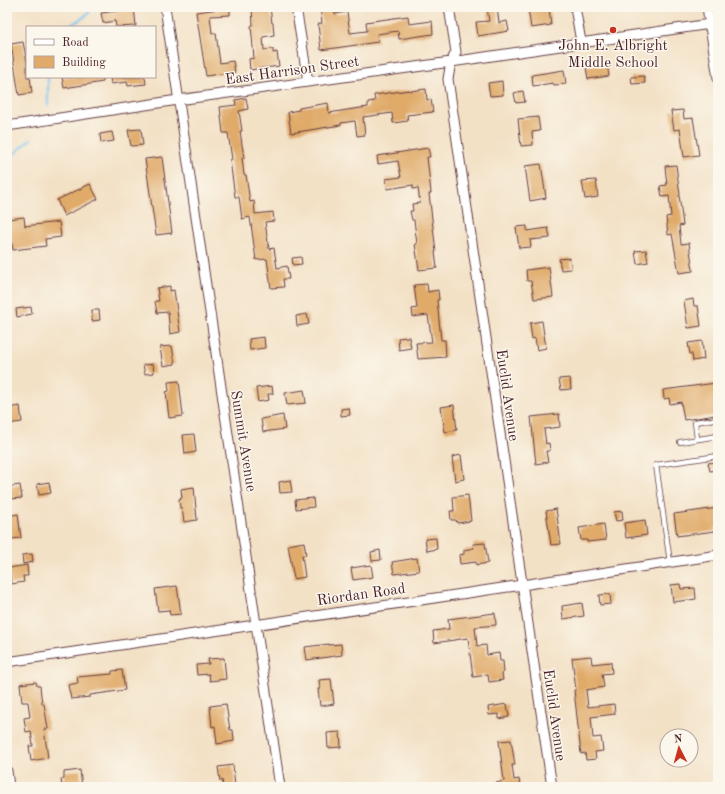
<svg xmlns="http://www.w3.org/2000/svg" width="725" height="794" font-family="'Old Standard TT',serif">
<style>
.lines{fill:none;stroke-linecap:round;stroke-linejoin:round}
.stream{stroke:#73c1ed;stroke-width:2.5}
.building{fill:#e0aa69}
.lane-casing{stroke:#633c42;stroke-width:6}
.street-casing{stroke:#633c42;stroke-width:11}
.lane{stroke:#fff;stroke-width:4.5}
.street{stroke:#fff;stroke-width:9}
.poi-dot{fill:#c8321e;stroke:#fbf7ec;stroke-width:1.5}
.labels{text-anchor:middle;stroke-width:3;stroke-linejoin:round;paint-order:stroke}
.poi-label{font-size:15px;fill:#4a1f2b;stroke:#fbf7ec}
.street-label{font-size:15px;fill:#4a1f2b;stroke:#fbf7ec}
</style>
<rect width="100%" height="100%" fill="#fbf7ec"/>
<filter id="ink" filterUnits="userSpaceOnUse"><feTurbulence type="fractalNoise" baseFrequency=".025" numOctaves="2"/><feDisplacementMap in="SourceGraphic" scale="8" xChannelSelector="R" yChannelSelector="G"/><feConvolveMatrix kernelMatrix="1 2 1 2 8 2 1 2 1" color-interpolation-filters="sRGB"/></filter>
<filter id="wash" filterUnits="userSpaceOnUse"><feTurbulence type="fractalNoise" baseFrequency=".012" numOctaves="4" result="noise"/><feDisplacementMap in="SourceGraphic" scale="16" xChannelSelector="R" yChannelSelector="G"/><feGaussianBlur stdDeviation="0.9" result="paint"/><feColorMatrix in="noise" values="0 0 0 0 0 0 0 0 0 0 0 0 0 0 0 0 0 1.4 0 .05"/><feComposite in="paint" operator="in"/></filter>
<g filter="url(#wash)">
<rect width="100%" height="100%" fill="#f3e1c6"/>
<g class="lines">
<!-- stream -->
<path class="stream" d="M68,27L84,17L94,7
M48,105V77
M7,160L31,139"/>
</g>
<g id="blocks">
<!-- building -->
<path class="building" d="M119,7H134L136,26L116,27L115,21L103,23L101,13L120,11Z
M220,7H230V15L210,16L212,33H216L220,63L233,61L235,72L206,76L196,12L220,9Z
M252,7H270L272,23H273L274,35L263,37L264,50L273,49V53L277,52L279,66L250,70L249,59L254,58L251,26L253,25Z
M320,7H334L335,14L347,12L350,33L367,31L366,22L408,16L409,24L432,21L433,34L399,39L398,31L377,34L378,42L321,50L318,24L322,23Z
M487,7H497L499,23L507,21L509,31L478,36L476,22L489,21Z
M536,7H549L551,25L531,28L528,8Z
M23,42L27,62V77H30L32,93L19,95L11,44Z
M607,64L609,76L588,79L586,67Z
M564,70L566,84L554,85L553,83L533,86L532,75Z
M644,76L645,83L632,84L631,77Z
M62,77H103V82L64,88Z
M110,77H145L146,84L128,86L127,82L111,84Z
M502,81L503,95L490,96L488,83Z
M426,89L427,100L431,99L433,112L407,115L408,121L393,123L392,113L363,117L365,135L357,136L355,121L341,123V125L291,133L288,112L299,110V108L328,103L329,113L347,110L368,107V102L375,101L374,95L409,90L410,91Z
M523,91L525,102L516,103L514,93Z
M246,98L248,109L239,111L242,131H240L244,158H242L244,175H246L250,202L254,201L255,214L273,212L274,221L265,222L269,249L274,248L277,268L287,266L289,279H283L284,287L271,288L267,259L256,260L250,217L242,219L239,197H235L230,160L232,159L228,133H223L220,107L236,105L235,100Z
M683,110L684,119L693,118L699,155L684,157L680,129L674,130L671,111Z
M538,117L540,131L532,132L533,145L521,146L518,119Z
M141,129L143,145L131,146L128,130Z
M112,132L114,141L101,143L100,134Z
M428,148L430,157H427L431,193L429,194L436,252H435L437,268L419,270L415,244H417L414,220H412L410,211H413L412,204L420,203L418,188L413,189V185L387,189L386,179L401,177L398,161L378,164L377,156Z
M162,157L172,233L156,235L145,159Z
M541,164L546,198L530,201L525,166Z
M676,165L680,195H679L683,225L679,226L681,244L689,243L693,271L679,273L672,234L668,235L666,217L671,216L669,196L662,197L660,186L667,185L665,166Z
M596,180L598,197L585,199L582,181Z
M90,184L98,199L64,216L57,200Z
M24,217L25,226L59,222L61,237L45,239L46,246L13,250L8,219Z
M527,226V231L548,228L550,238L530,240L531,247L519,248L516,227Z
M646,250L648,262L637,264L635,251Z
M301,257L302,264L293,265L292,258Z
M570,258L571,269L561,270L559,259Z
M549,267L553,297L534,299L531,281H527L526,270Z
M427,284L428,292L438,290L439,300H437L441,340H445L446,357L418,359L416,343L432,342L428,315L413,317L412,309L417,308L414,285Z
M170,286V291L174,290L180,332L170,334L168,312L157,313L155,301H159L157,288Z
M693,299L694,306H698L701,326L688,328L684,301Z
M31,307L32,314L17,317L16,309Z
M92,310H99L100,320L92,321Z
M307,314L309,324L297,326L296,316Z
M542,321L546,348L537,350L535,338L532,339L530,323Z
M264,337L265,348L250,350L249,339Z
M409,337L411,348L399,350L398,338Z
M702,341L704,359L693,361L692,354H690L688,343Z
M172,346L175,364L163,366L160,347Z
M153,364L154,373L145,374L143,365Z
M570,378L571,389L561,390L559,379Z
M179,381L183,416L169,418L166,392L169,391L168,382Z
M716,383L718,405L715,406L716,415L684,420L681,402L670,404L669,398L664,399L663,390Z
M272,386L273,394H268L269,400L258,402L256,388Z
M304,390L306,403L287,405L285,393Z
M454,405L457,430L445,432L441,407Z
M20,406L22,422L7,424V408Z
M349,408L350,415L341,416V409Z
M559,414L560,427L544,429L546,444L549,443L550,451H546L548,462L536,464L531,417Z
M283,415L285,429L263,432L261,419Z
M194,434L196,452L185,454L183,435Z
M461,455L464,479L455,481L452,457Z
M718,462V470L710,471L708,463Z
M290,480L292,492L280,493L279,482Z
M49,482L51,493L39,495L37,484Z
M20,485L22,498L10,499L9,496H7V487Z
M194,487L197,520L184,522L182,508H180L179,499L182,498L181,489Z
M468,495L471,521L457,523L456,520H451L450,511H454L453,497Z
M313,498L314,507L296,509L295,500Z
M718,508V527H714L715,531L677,536L674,514Z
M556,509L561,544L551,545L546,511Z
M622,511L623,520L616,521L614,512Z
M18,514L21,538L12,539L11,532H7V516Z
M645,520L647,535L626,538L624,523Z
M604,524L606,540L587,542V540H581L579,528Z
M436,538L437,549L427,551L425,539Z
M304,542L306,555H302L305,577L294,579L288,545Z
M485,543L488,563L476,565V562L460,564L459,555L464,554V550L474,548L473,544Z
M380,550L381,560L372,561L371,552Z
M32,554L33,562L23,564L22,555Z
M417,558L419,571L394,574L392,562Z
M27,565L28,576H23L24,582L11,584L9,568Z
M371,565L373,577L353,580L351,568Z
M680,584L681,589L695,588L696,599L673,602L671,585Z
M177,586L181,614L170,615L169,610L158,611L155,589Z
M610,594L611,604L600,605L599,595Z
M582,603L584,616L563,619L562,606Z
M495,613L496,625L475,627L477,646L486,645L487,655L499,653L500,661H503L504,672L502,673L503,680L489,682L488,675L473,677L468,638L434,643L433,631L449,629L448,619Z
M329,644V645L341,644L342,655L307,660L305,647Z
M591,656L592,664L611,662L612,673L602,674L604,687L586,690L588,707L614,704L615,714L591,717L593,738L601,737L603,751L595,752L596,759L586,760L585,753L581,754L574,690H576L572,658Z
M224,658L226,679L210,681L209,674L197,675L196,665L209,664L208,659Z
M122,670L125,690L90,695V697L71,699L68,685L78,683L77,677L112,674V671Z
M331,679L334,704L320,706L318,689H320L319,680Z
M36,682L37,686H40L42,704H44L48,729H44L48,758L31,761L29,746H33L31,731L26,732L24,718L30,717L28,702H22L20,684Z
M226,704L230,730H233L234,741L217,744L215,726L212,727L210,706Z
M507,704L509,717L499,719V714L489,715L488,707Z
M340,732L341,747L328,748L327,733Z
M511,740L515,765H512L514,780L519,779L520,787H496V783L504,781L499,741Z
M233,765L235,787H223L222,780L220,781L218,767Z
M80,770L82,787H62L61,779H64V772Z"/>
</g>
</g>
<g filter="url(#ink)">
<use href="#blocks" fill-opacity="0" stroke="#633c42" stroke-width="1"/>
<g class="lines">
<!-- lane casing -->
<g class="lane-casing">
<path id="lane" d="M712,420L716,419L718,420
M697,439L695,422L708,420
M680,442L718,436
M670,562L656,465L718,456"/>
</g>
<!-- street casing -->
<g class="street-casing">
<path id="street" d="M165,7L280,787
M296,7L308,82
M449,7L456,52L451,62L448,79L552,787
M575,7L581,42
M707,7L718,78
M7,126L178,100L451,62L710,24
M7,662L522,585L718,555
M7,771L9,787"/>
</g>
<!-- lane -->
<use href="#lane" class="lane"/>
<!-- street -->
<use href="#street" class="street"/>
</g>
</g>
<!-- markers -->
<circle class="poi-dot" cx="613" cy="30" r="4"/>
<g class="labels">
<!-- poi labels -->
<g class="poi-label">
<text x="613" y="50">John E. Albright<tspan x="613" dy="17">Middle School</tspan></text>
</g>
<!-- street labels -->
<g class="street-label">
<text transform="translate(292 70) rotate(-8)" y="5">East Harrison Street</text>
<text transform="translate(508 395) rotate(82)" y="5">Euclid Avenue</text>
<text transform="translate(244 441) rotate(81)" y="5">Summit Avenue</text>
<text transform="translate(361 594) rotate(-8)" y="5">Riordan Road</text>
<text transform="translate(555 715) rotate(82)" y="5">Euclid Avenue</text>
</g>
</g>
<!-- margin -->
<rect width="725" height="794" fill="none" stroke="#fbf7ec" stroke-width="24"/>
<!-- legend -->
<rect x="26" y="26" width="130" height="52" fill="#fbf7ec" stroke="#b4a19f"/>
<rect x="34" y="39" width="20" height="6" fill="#ffffff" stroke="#b4a19f"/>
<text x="62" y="46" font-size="12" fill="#4a1f2b">Road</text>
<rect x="34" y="56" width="20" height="12" fill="#e0aa69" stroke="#b4a19f"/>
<text x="62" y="66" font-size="12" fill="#4a1f2b">Building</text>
<!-- north arrow -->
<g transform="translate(679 748) rotate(354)"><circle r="19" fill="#fbf7ec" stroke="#b4a19f"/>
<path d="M0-3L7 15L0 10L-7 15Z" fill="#c8321e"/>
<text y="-6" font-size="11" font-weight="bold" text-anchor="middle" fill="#4a1f2b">N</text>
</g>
</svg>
